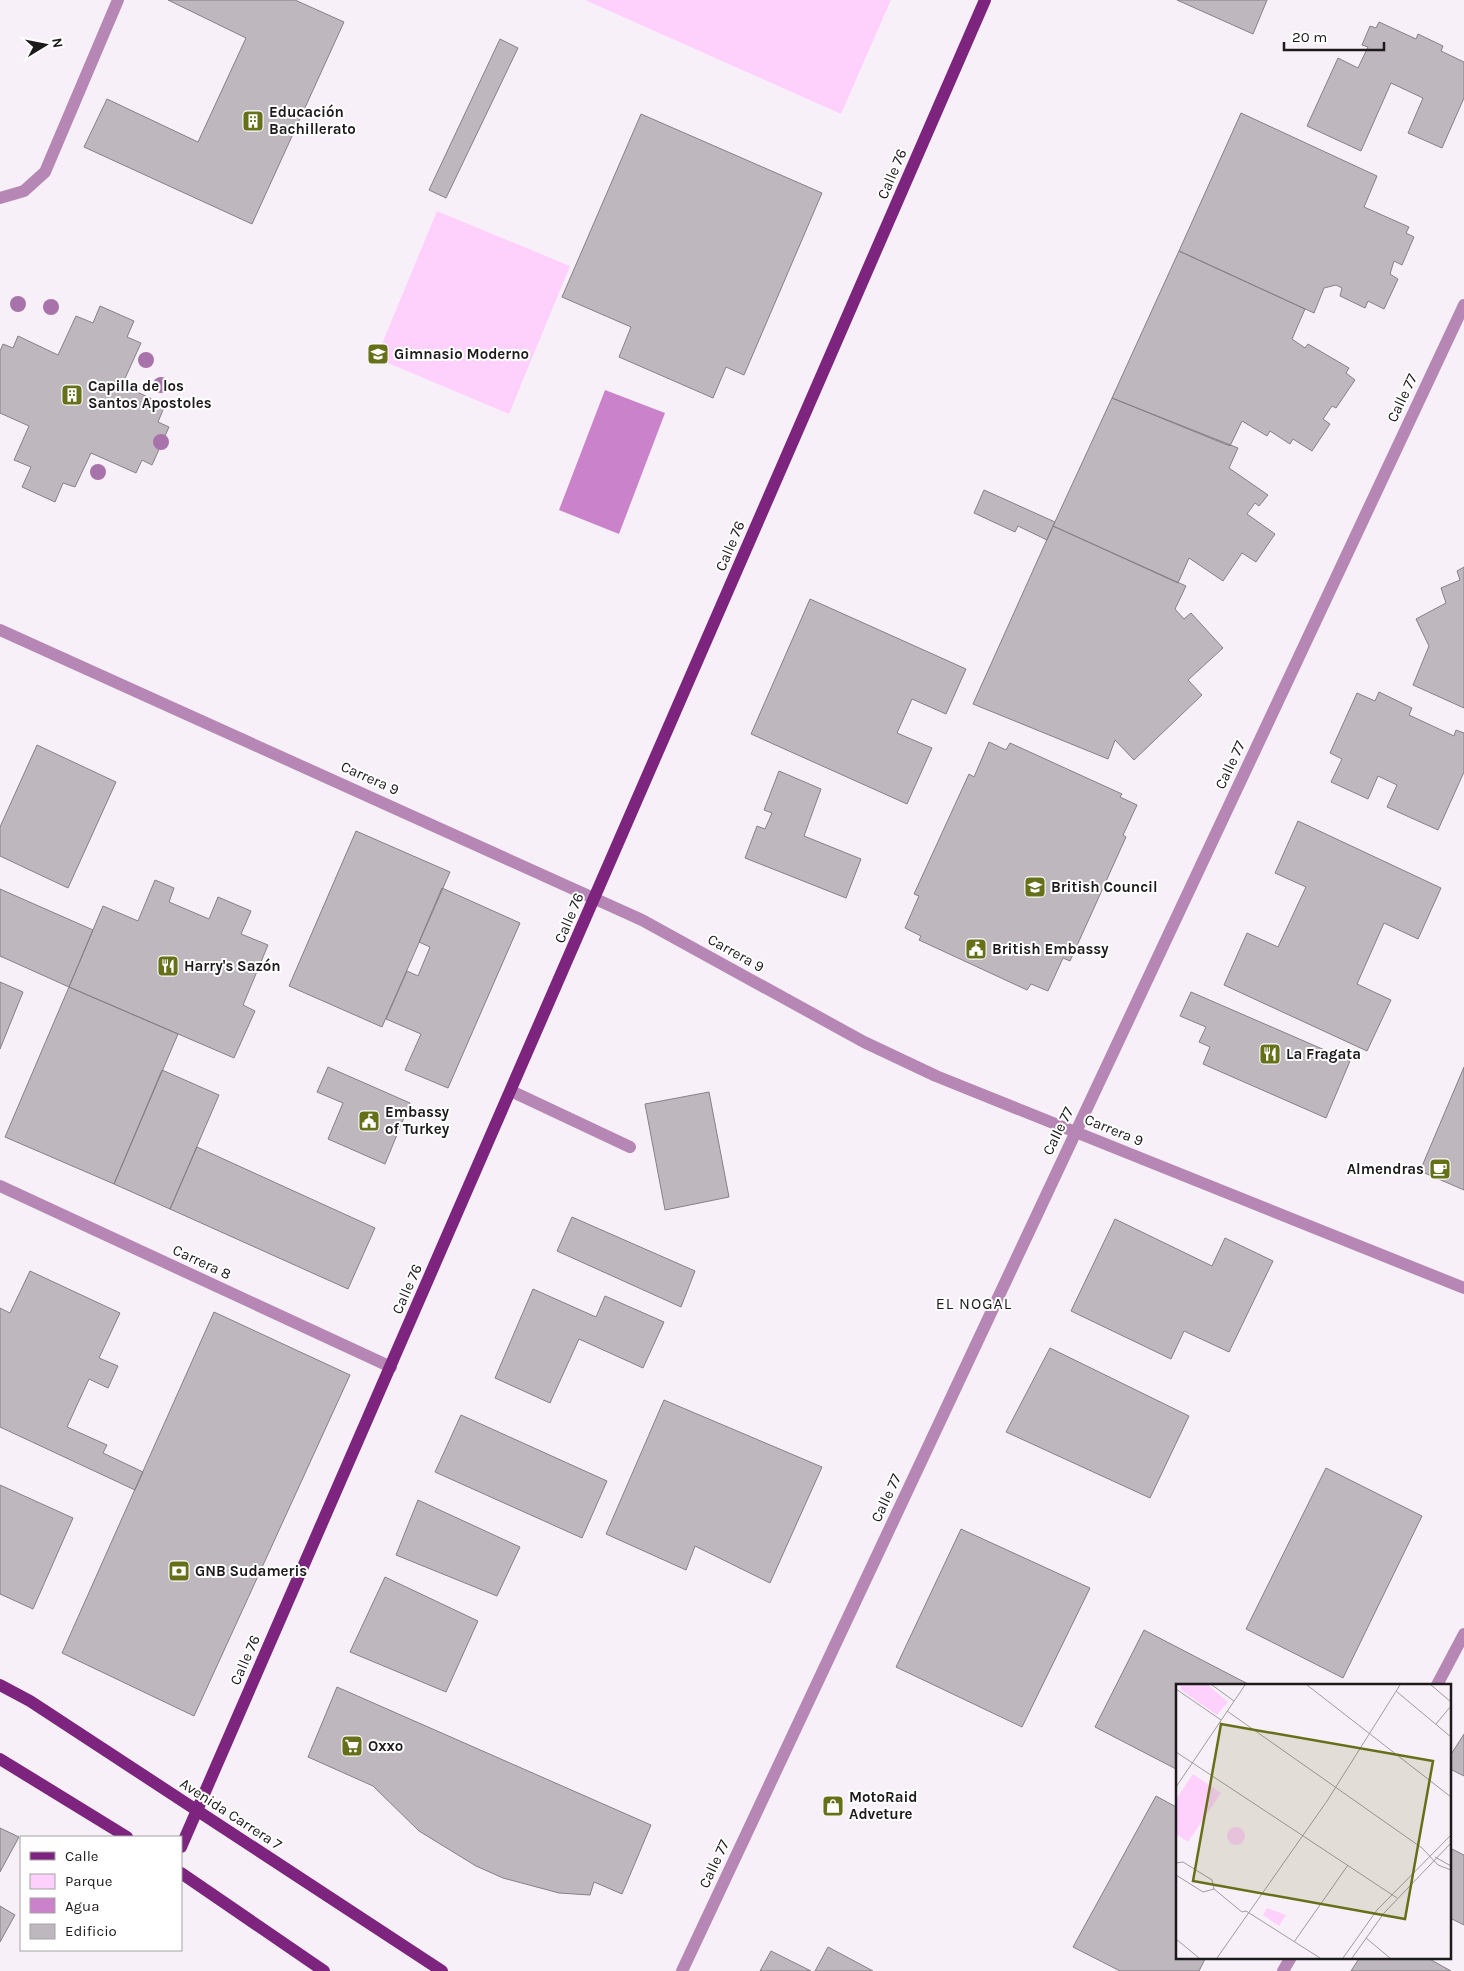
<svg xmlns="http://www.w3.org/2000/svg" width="1464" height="1971" font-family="Karla,sans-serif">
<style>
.green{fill:#fed1fd}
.water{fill:#ca82ca}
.building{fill:#beb7be;stroke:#878087}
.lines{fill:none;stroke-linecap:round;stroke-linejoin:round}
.minor{stroke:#b687b5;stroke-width:12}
.major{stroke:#7c247e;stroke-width:12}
.tree{fill:#a872aa}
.labels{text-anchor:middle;stroke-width:4;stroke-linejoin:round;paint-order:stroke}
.poi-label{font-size:15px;font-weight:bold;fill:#1d1a1c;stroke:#fff;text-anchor:start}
.street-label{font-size:15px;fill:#1d1a1c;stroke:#fff}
.neighbourhood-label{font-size:16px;letter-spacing:1px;fill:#1d1a1c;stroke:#fff}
.inset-road{fill:none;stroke:#a09aa0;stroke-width:1}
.view{fill:#657019;fill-opacity:0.15;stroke:#657019;stroke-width:2.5}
.inset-edge{fill:none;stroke:#1d1a1c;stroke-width:2.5}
</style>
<rect width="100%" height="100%" fill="#f8f0f8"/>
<!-- green -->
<path class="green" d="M585,0H891L841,114Z
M437,211L570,266L509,414L376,358Z"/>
<!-- water -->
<path class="water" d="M605,390L665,413L619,534L559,510Z"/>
<!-- building -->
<path class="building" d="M168,0H295L344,22L252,224L84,147L107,99L198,142L246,38Z
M1177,0H1267L1253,34Z
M1379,22L1416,39L1418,34L1443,46L1441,51L1464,62V98L1442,148L1408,133L1423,98L1391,83L1361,151L1307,126L1338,58L1358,68L1368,47L1362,45L1370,26L1376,28Z
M500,39L518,48L446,198L429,190Z
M1241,113L1377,176L1364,207L1409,227L1406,233L1414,237L1402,265L1394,261L1390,274L1398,279L1384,309L1368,301L1365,308L1340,296L1342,288L1336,285L1324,288L1314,313L1179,251Z
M641,114L822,193L744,375L726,367L713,398L619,357L631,327L562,297Z
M1179,251L1305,309L1292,339L1305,348L1308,344L1349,368L1346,373L1355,380L1336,408L1332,406L1323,419L1330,424L1312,451L1293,439L1290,444L1270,431L1267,436L1242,421L1230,446L1112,398Z
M100,306L134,321L127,337L141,343L122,385L165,405L158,422L169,427L152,465L142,460L136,473L91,453L75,487L63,483L55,502L22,487L31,467L14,460L29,426L0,413V351L3,344L13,348L18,336L58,355L76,316L93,323Z
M1112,398L1238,448L1229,468L1268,495L1259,506L1255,503L1247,514L1275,534L1256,562L1242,553L1223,581L1189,558L1178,583L1053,526Z
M984,490L1055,522L1047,540L1018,526L1015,532L974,513Z
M1053,526L1186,586L1175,609L1184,619L1191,613L1223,648L1188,680L1202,695L1134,760L1115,740L1108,759L973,704Z
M1464,567V708L1413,685L1429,646L1416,619L1446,603L1441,588L1460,580L1457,571Z
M810,599L966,669L946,714L912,699L897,733L932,748L907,804L751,734Z
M1379,692L1412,708L1409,715L1454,736L1456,730L1464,733V772L1438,830L1387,807L1397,785L1378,776L1368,799L1331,782L1342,759L1330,753L1357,693L1375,701Z
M989,742L1006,750L1010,743L1122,794L1120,797L1137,805L1123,835L1126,837L1070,961L1063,958L1048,991L1031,984L1027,990L919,940L921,936L905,928L919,896L914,894L969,774L974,777Z
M37,745L116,782L68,888L0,856V827Z
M779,771L821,789L804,836L861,859L846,898L745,858L757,826L765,829L772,813L764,810Z
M1298,821L1441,888L1418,939L1384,923L1357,984L1391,1000L1367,1051L1224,985L1247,933L1278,947L1306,887L1275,873Z
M356,831L450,872L382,1027L289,986Z
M155,880L174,888L169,902L209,919L218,897L251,911L241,934L268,945L243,1005L255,1011L234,1058L69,987L103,906L138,921Z
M442,888L520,923L448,1088L405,1070L421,1034L386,1019L407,971L418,976L430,947L419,942Z
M0,889L93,930L69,987L0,956Z
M0,982L23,992L0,1049Z
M69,987L178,1034L114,1184L5,1137Z
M1191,992L1350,1061L1326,1118L1203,1064L1210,1047L1199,1042L1206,1027L1180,1016Z
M328,1067L410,1103L385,1164L328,1139L343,1103L317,1092Z
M1464,1067V1190L1420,1171Z
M162,1070L219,1095L170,1209L114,1184Z
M709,1092L729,1197L665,1210L645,1104Z
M197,1147L375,1228L348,1289L170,1209Z
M572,1217L695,1271L681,1307L557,1251Z
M1115,1219L1212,1266L1225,1238L1273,1261L1229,1352L1184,1331L1171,1359L1071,1311Z
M30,1271L120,1313L99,1358L118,1366L108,1388L89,1379L67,1427L107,1445L103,1453L143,1472L135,1490L0,1427V1308L10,1313Z
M533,1289L596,1317L605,1296L664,1322L643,1368L579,1339L550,1403L495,1378Z
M214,1312L350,1375L194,1716L62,1653Z
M1050,1348L1189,1416L1150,1498L1006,1432Z
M664,1400L822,1467L770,1583L695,1546L686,1570L606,1534Z
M461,1415L607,1481L582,1538L435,1472Z
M1326,1468L1422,1516L1343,1678L1246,1629Z
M0,1485L73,1518L33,1609L0,1594Z
M418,1500L520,1547L497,1596L396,1555Z
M961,1529L1090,1588L1022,1727L896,1667Z
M385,1577L478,1621L446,1692L350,1652Z
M1144,1630L1250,1685H1178V1770L1095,1727Z
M337,1687L651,1825L622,1894L594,1882L590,1895L559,1893L503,1878L476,1866L419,1831L373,1786L308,1757Z
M1464,1734V1776L1450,1769V1756Z
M1156,1796L1178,1808V1957H1206L1199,1971H1120L1073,1947Z
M0,1828L19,1837L0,1872Z
M1450,1848L1464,1855V1925L1450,1918Z
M0,1906L15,1915L0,1942Z
M828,1947L873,1971H815Z
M771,1951L811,1971H760Z
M1360,1957H1426L1451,1971H1351Z"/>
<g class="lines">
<!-- minor -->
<path class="minor" d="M0,198L24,191L45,172L118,0
M0,630L642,920L864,1042L936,1076L1464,1288
M511,1091L630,1147
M0,1186L391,1367
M1437,1685L1464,1634
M682,1971L1464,305
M1283,1971L1291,1957"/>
<!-- major -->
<path class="major" d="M0,1685L30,1701L442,1971
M0,1759L127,1837
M181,1847L985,0
M181,1873L324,1971"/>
</g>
<!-- trees -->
<g class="tree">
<circle cx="18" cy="304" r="8"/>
<circle cx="51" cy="307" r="8"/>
<circle cx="146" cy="360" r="8"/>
<circle cx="161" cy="385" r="8"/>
<circle cx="161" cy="442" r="8"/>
<circle cx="98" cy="472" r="8"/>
</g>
<!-- icons -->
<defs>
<g id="building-square" transform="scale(1.125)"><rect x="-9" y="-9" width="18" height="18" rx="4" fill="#657019" stroke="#fff"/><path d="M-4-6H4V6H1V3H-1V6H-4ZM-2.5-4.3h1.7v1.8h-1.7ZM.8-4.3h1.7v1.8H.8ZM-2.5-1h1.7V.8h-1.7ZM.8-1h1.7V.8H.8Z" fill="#fff"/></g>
<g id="school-square" transform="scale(1.125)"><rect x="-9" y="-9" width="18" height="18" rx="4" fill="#657019" stroke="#fff"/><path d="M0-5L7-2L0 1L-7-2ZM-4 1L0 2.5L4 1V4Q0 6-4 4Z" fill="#fff"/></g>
<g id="civic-square" transform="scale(1.125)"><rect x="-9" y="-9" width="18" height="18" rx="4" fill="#657019" stroke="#fff"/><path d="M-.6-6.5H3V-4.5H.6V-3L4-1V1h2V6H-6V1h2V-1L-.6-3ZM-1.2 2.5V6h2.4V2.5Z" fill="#fff"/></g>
<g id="restaurant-square" transform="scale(1.125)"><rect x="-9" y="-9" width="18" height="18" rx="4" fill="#657019" stroke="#fff"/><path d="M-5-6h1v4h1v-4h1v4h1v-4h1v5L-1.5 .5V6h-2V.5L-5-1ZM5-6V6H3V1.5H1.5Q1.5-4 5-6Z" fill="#fff"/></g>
<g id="cafe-square" transform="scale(1.125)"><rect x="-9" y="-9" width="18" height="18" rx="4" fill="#657019" stroke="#fff"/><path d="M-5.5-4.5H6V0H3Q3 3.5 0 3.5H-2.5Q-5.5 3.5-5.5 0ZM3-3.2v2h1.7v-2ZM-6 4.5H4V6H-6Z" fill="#fff"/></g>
<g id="bank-square" transform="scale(1.125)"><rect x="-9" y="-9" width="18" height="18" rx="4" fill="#657019" stroke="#fff"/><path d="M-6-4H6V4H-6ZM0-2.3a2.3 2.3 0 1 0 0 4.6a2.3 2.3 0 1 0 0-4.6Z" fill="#fff"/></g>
<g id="supermarket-square" transform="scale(1.125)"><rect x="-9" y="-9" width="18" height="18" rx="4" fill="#657019" stroke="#fff"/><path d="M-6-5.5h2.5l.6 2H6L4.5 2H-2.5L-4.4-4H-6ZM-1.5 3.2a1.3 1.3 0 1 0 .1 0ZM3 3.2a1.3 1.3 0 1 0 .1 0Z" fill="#fff"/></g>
<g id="shop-square" transform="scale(1.125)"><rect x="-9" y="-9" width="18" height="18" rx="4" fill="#657019" stroke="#fff"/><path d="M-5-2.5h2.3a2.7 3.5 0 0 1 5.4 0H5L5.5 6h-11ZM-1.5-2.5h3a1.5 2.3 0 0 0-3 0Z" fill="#fff"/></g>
</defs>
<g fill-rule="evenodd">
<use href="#building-square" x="253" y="121"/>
<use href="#school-square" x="378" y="354"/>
<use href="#building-square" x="72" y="395"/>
<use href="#school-square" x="1035" y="887"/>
<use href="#civic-square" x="976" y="949"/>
<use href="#restaurant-square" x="168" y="966"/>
<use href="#restaurant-square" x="1270" y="1054"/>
<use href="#civic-square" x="369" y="1121"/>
<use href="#cafe-square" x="1440" y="1169"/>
<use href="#bank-square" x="179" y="1571"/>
<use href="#supermarket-square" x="352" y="1746"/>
<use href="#shop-square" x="833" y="1806"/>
</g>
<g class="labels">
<!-- poi labels -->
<g class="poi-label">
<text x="269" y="117">Educación<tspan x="269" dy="17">Bachillerato</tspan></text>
<text x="394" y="359">Gimnasio Moderno</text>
<text x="88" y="391">Capilla de los<tspan x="88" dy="17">Santos Apostoles</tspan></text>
<text x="1051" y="892">British Council</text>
<text x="992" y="954">British Embassy</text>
<text x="184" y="971">Harry's Sazón</text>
<text x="1286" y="1059">La Fragata</text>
<text x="385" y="1117">Embassy<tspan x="385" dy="17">of Turkey</tspan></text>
<text x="1424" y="1174" text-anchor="end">Almendras</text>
<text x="195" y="1576">GNB Sudameris</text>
<text x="368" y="1751">Oxxo</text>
<text x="849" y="1802">MotoRaid<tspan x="849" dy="17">Adveture</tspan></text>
</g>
<!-- street labels -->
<g class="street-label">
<text transform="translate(892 174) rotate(-67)" y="5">Calle 76</text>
<text transform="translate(1402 398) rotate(-65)" y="5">Calle 77</text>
<text transform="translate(730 546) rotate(-67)" y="5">Calle 76</text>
<text transform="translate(1230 765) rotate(-65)" y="5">Calle 77</text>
<text transform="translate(370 778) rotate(24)" y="5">Carrera 9</text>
<text transform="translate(569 918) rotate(-67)" y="5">Calle 76</text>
<text transform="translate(736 953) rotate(29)" y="5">Carrera 9</text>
<text transform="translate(1114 1130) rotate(22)" y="5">Carrera 9</text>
<text transform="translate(1058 1131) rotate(-64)" y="5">Calle 77</text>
<text transform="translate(202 1262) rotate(25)" y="5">Carrera 8</text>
<text transform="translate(407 1289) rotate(-66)" y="5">Calle 76</text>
<text transform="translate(886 1498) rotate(-65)" y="5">Calle 77</text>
<text transform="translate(245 1660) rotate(-66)" y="5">Calle 76</text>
<text transform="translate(231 1814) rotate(33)" y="5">Avenida Carrera 7</text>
<text transform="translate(714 1864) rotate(-65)" y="5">Calle 77</text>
</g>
<!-- neighbourhood labels -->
<g class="neighbourhood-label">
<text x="974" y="1309">EL NOGAL</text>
</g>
</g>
<!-- overview -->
<g transform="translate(1176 1684)">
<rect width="275" height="275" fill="#f8f0f8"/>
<path d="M4,1H32L52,18L41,31L5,6ZM17,90L45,109L12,158L0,150V115ZM51 152a9 9 0 1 1 18 0a9 9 0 1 1-18 0ZM91,224L110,231L103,242L87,231Z" fill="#fed1fd"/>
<path class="inset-road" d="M36,1L58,17M131,1L275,113M255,1L275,18M0,5L45,36M220,7L275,53M51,27L246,164L262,181L275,186M260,40L275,22M0,68L221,214M0,103L69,1M259,173L275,182M0,179L7,178L36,196L38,205M0,191L27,208L38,205M38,205L66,228L70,227L144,274M190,254L214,274M0,255L23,274M118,258L172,181M41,274L151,117L224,1M167,274L201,226L275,151M176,274L208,229L275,159"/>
<path class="view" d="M45,40L257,77L229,235L17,197Z"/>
<rect width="275" height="275" class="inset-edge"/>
</g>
<!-- legend -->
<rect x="20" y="1836" width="162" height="115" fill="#ffffff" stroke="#a5a3a4"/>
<rect x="30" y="1852" width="25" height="8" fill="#7c247e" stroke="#a5a3a4"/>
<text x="65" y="1861" font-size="15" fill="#1d1a1c">Calle</text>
<rect x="30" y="1874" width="25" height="15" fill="#fed1fd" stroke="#a5a3a4"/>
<text x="65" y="1886" font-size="15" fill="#1d1a1c">Parque</text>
<rect x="30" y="1898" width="25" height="15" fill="#ca82ca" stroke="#a5a3a4"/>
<text x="65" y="1911" font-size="15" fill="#1d1a1c">Agua</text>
<rect x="30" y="1924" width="25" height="15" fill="#beb7be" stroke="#a5a3a4"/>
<text x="65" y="1936" font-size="15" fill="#1d1a1c">Edificio</text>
<!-- north arrow -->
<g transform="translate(45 45) rotate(80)" stroke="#ffffff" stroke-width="4" paint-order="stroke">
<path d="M0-4L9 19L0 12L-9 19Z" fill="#1d1a1c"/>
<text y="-8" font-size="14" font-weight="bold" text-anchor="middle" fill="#1d1a1c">N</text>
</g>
<!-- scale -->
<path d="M1284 42v8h100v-8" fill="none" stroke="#1d1a1c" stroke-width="2.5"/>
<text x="1292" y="42" font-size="15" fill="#1d1a1c" stroke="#ffffff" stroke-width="4" paint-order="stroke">20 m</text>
</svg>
